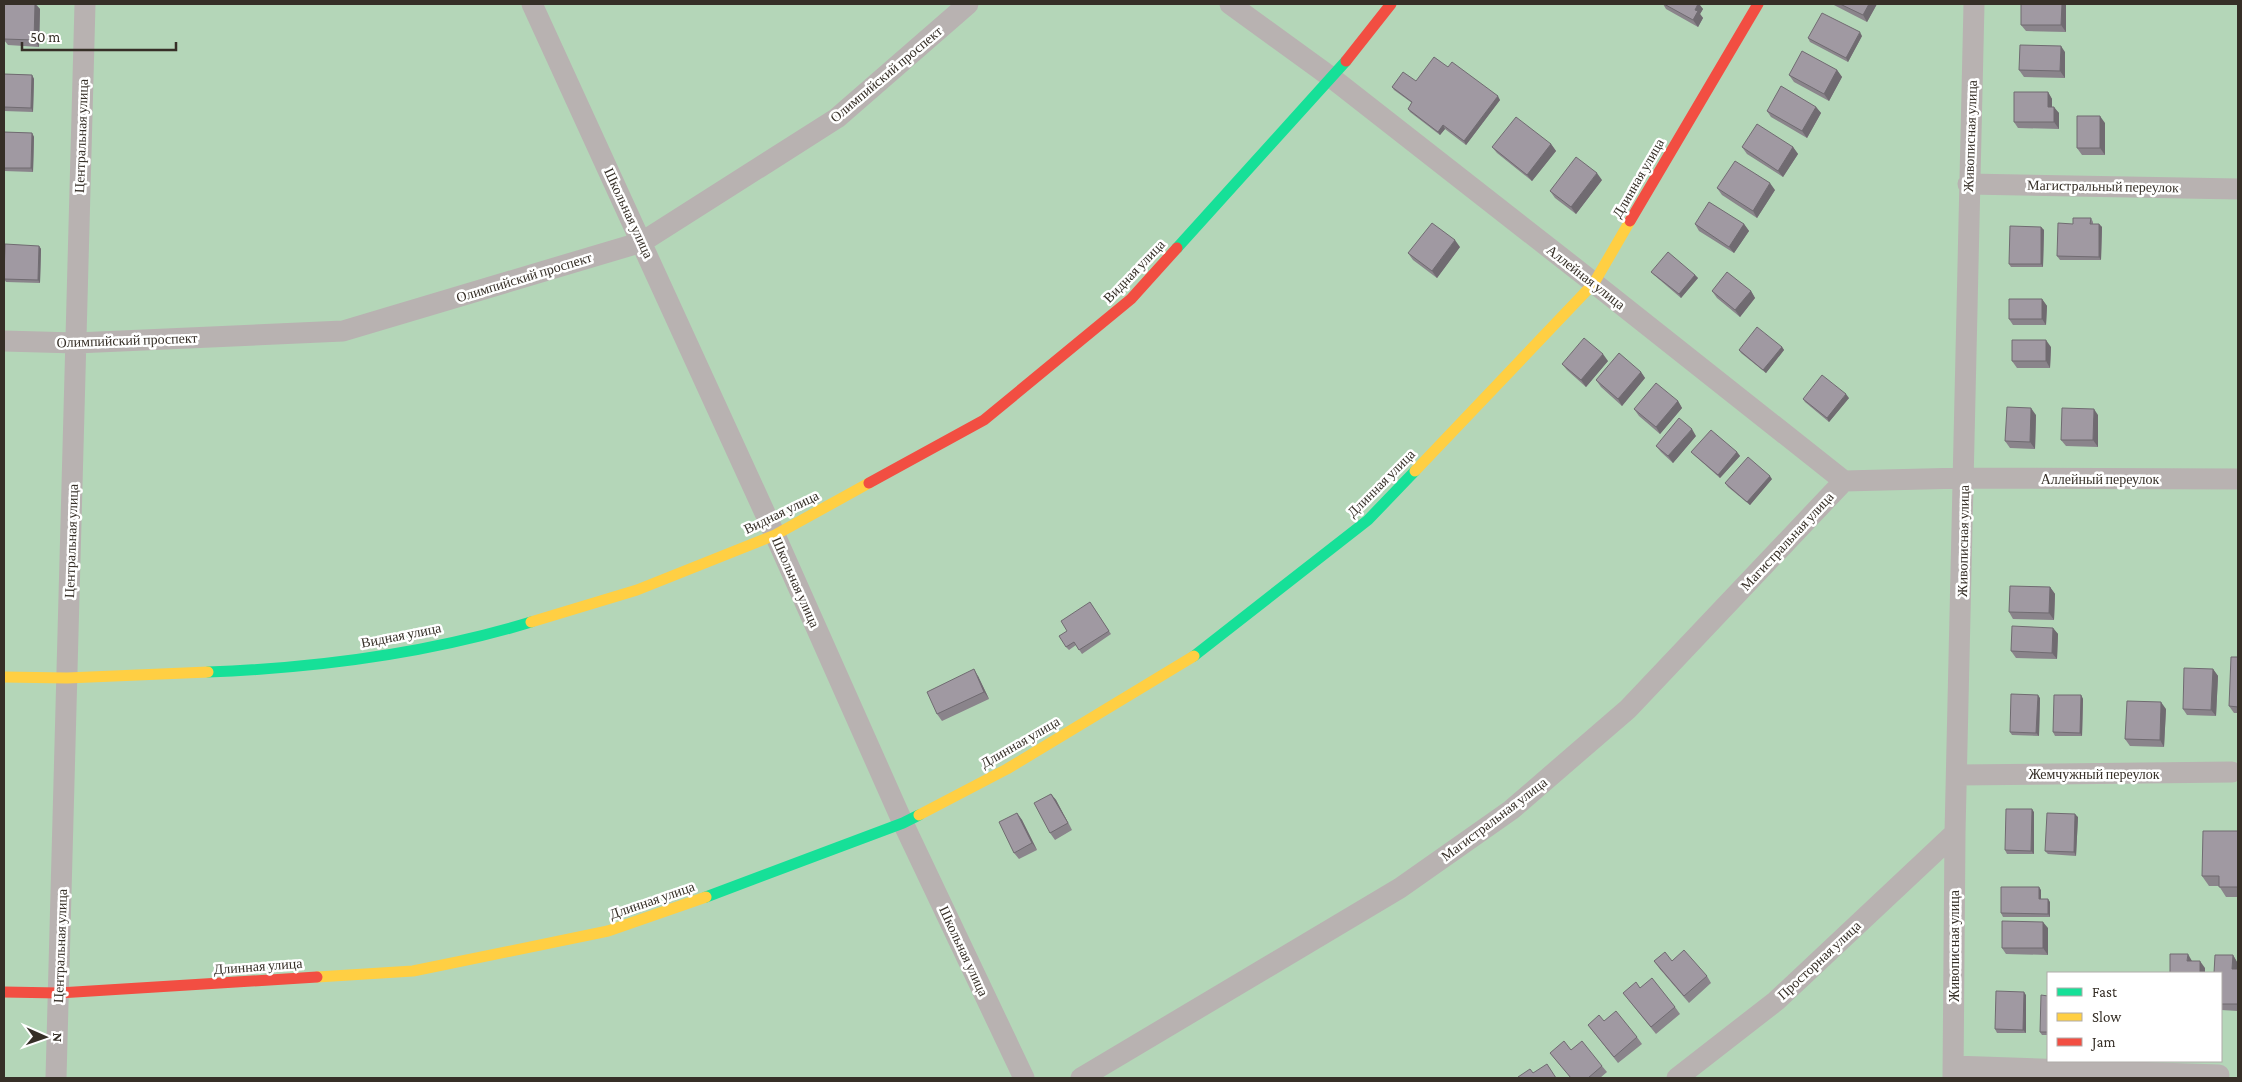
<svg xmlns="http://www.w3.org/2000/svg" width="2242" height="1082" font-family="'Crimson Pro',serif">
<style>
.green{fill:#b4d6b8;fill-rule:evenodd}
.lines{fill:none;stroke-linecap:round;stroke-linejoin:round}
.street{stroke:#b8b2b1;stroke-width:21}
.fast{stroke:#16e098;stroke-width:11}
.slow{stroke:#ffcf43;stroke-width:11}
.jam{stroke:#f24e42;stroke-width:11}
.wall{fill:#8a848b}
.shaded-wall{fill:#706b71}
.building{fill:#a099a2;stroke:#706b71}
.labels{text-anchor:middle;stroke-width:5;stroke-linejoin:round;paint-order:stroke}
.street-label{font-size:14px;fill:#362f27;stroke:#fff}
</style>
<rect width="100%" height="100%" fill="#efe5da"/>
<!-- green -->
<path class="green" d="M4,4H2238V1078H4ZM2048,973H2221V1061H2048Z"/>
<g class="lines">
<!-- street -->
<path class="street" d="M532,4L775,535L903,823L1024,1078
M1230,4L1332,78L1594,283L1844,481L1964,478L2236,479
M1968,184L2238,189
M4,341L76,343L343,331L642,242L837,118L968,4
M1957,775L2232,772
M1953,1066L2219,1075
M56,1078L85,4
M1081,1078L1400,888L1511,810L1628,709L1844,481
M1677,1078L1776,1001L1955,833
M1953,1078L1955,833L1974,4"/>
<!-- fast -->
<path class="fast" d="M1177,248L1346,61
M1194,656L1368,520L1415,471
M208,672C315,668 429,653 531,622
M706,897L903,823L919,815"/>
<!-- slow -->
<path class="slow" d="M1415,471L1594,283L1630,221
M531,622L637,590L775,535L869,483
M4,677L67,678L208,672
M919,815L1007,769L1194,656
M317,977L413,971L608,931L706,897"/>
<!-- jam -->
<path class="jam" d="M1346,61L1391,4
M1630,221L1758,4
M869,483L984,420L1131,299L1177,248
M4,992L59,993L317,977"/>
</g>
<!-- wall -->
<path class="wall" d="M4,4H36L40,9L39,47L8,45L4,40Z
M1663,4H1699L1703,9L1700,14L1703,18L1698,27L1666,9Z
M1832,4H1877L1867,22Z
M2021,4H2066V32L2026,31L2021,25Z
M1862,36L1848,62L1810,42L1808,38Z
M2065,52V78L2024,77L2019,70Z
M1448,67L1500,100L1466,145L1445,129L1440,135L1410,112L1408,109L1412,103L1394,90L1392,87L1416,81Z
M1837,70L1842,77L1829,101L1794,82L1789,75Z
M4,74L32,75L34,79L33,112L4,111Z
M2048,92L2052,99V107L2059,113V129L2018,128L2014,122Z
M1816,107L1821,113L1807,138L1771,117L1767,111Z
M2105,123V155H2082L2077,148Z
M4,132L32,133L34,137L33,172L4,171Z
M1551,144L1556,151L1532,181L1497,153L1492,147Z
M1742,147H1793L1798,154L1783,177L1747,154Z
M1602,180L1576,214L1555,198L1550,191Z
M1717,188L1775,190L1757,218L1722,195Z
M2091,218L2093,222V224H2099L2102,227L2101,260H2060L2057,256L2073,224Z
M1695,224H1744L1749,231L1734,253L1699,231Z
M2041,227L2044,230L2043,267H2011L2009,264Z
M39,246L41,249L40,283L6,282L4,279Z
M1460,247L1437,278L1413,260L1408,253Z
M1651,272L1695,275L1698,278L1681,298L1654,275Z
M1712,291H1751L1755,298L1740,317L1717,298Z
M2042,299L2047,306L2046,325H2013L2009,319Z
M1782,347L1784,350L1766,373L1741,353L1739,350Z
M2051,347L2050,368H2017L2012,361Z
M1608,361L1586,387L1567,370L1562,364Z
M1641,372L1645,378L1622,406L1601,387L1596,380Z
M1849,398L1829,422L1805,402L1803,399Z
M1678,401L1682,408L1660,434L1639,416L1634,409Z
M2036,415L2035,449L2010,448L2005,441Z
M2098,415V447L2066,446L2061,440Z
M1696,436L1673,463L1661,452L1656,446Z
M1691,452H1737L1740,456L1720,478L1694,455Z
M1772,479L1750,505L1728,487L1725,483Z
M2050,587L2055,594L2054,620L2013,619L2009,612Z
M1090,602L1111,634L1082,654L1076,645L1069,650L1066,647L1067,631Z
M2053,628L2058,634L2057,659L2016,658L2011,651Z
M2238,657V713H2234L2229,706Z
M2213,669L2218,676L2216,716L2187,715L2183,709Z
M978,676L989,699L942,721L937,714Z
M2081,695L2083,699L2082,736H2055L2053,732Z
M2040,698L2039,736L2012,735L2010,732Z
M2166,709L2164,747L2130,746L2125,739Z
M1051,794L1056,800L1072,830L1055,840L1050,833Z
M2034,812V854H2007L2005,850Z
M1017,813L1022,820L1037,850L1019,859L1014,853Z
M2078,817L2076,856L2048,854L2045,851Z
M2238,831V897H2226L2219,886H2209L2202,876Z
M2041,890V899L2050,902V917H2003L2001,913Z
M2048,928V955L2006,954L2002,948Z
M2233,955L2237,962V969H2238V1011L2221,1010V973Z
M1654,961H1672L1707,976L1711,983L1689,1003L1659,968Z
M1640,988L1675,1007L1680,1014L1656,1034L1623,993Z
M2026,995V1033H1997L1995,1029Z
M2048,996V1035H2042L2040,1032Z
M1604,1021L1637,1037L1642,1044L1618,1063L1588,1025Z
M1571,1050L1602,1066L1607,1072L1600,1078H1571L1550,1053Z"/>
<!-- shaded-wall -->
<path class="shaded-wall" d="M35,4L40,9L39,47L34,40Z
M1698,4H1699L1703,9L1700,14L1703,18L1698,27L1693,20L1695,10Z
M1869,4H1877L1867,22L1863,15Z
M2062,4H2066V32L2061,25Z
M1860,32L1862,36L1848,62L1846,58Z
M2061,46L2065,52V78L2060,71Z
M1837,70L1842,77L1829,101L1824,94Z
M32,75L34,79L33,112L31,108Z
M2048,92L2052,99V114L2048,107Z
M1498,96L1500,100L1466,145L1464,141Z
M1816,107L1821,113L1807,138L1802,131Z
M2054,107L2059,113V129L2054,122Z
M2100,116L2105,123V155L2100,148Z
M1443,125L1445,129L1440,135L1438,132Z
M32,133L34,137L33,172L31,168Z
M1551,144L1556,151L1532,181L1527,175Z
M1793,147L1798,154L1783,177L1778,171Z
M1597,173L1602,180L1576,214L1571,207Z
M1770,183L1775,190L1757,218L1753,211Z
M1744,224L1749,231L1734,253L1729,247Z
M2099,224L2102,227L2101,260L2099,257Z
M2041,227L2044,230L2043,267L2041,264Z
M1455,240L1460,247L1437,278L1432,271Z
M39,246L41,249L40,283L38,280Z
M1695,275L1698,278L1681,298L1679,294Z
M1751,291L1755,298L1740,317L1735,310Z
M2042,299L2047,306L2046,325L2042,319Z
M2046,340L2051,347L2050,368L2046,361Z
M1782,347L1784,350L1766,373L1763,370Z
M1603,354L1608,361L1586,387L1581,380Z
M1641,372L1645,378L1622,406L1618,399Z
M1846,394L1849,398L1829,422L1827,418Z
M1678,401L1682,408L1660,434L1656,427Z
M2031,408L2036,415L2035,449L2030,442Z
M2094,409L2098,415V447L2093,440Z
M1692,429L1696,436L1673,463L1668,456Z
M1737,452L1740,456L1720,478L1718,475Z
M1770,476L1772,479L1750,505L1747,502Z
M2050,587L2055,594L2054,620L2049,613Z
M2053,628L2058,634L2057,659L2052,653Z
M974,669L978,676L989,699L984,692Z
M2213,669L2218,676L2216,716L2211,710Z
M2038,695L2040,698L2039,736L2036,733Z
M2081,695L2083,699L2082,736L2080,733Z
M2161,702L2166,709L2164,747L2160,740Z
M1051,794L1056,800L1072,830L1068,823Z
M2032,809L2034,812V854L2031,851Z
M1017,813L1022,820L1037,850L1032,843Z
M2075,814L2078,817L2076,856L2074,852Z
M2039,887L2041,890V902L2039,899Z
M2048,899L2050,902V917L2048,914Z
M2043,922L2048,928V955L2043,948Z
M2188,954L2192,961V968L2187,961Z
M2233,955L2237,962V976L2232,969Z
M2200,961L2205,968V973H2200Z
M2024,992L2026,995V1033L2023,1030Z"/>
<!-- building -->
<path class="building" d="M4,4H35L34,40L4,39Z
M1664,4H1698L1695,10L1698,11L1693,20Z
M1840,4H1869L1863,15Z
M2021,4H2062L2061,25H2021Z
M1822,13L1860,32L1846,58L1808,38Z
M2020,45L2061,46L2060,71L2019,70Z
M1802,51L1837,70L1824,94L1789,75Z
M1434,57L1448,67L1452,62L1498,96L1464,141L1443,125L1438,132L1408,109L1412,102L1392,87L1403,72L1416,81Z
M4,74L32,75L31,108L4,107Z
M1781,86L1816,107L1802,131L1767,111Z
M2014,92H2048V107H2054V122H2014Z
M2077,116H2100V148H2077Z
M1516,117L1551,144L1527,175L1492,147Z
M1757,124L1793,147L1778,171L1742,147Z
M4,132L32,133L31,168H4Z
M1576,157L1597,173L1571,207L1550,191Z
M1735,161L1770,183L1753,211L1717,188Z
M1709,202L1744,224L1729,247L1695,224Z
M2073,218H2091L2090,224H2099V257L2057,256L2058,223L2073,224Z
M1432,223L1455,240L1432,271L1408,253Z
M2010,226L2041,227V264H2009Z
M5,244L39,246L38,280L4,279Z
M1668,252L1695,275L1679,294L1651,272Z
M1727,272L1751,291L1735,310L1712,291Z
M2009,299H2042V319H2009Z
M1757,327L1782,347L1763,370L1739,350Z
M1584,338L1603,354L1581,380L1562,364Z
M2012,340H2046V361H2012Z
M1619,353L1641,372L1618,399L1596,380Z
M1822,375L1846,394L1827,418L1803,399Z
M1656,383L1678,401L1656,427L1634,409Z
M2007,407L2031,408L2030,442L2005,441Z
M2062,408L2094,409L2093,440H2061Z
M1679,418L1692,429L1668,456L1656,446Z
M1711,430L1737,452L1718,475L1691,452Z
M1748,457L1770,476L1747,502L1725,483Z
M2010,586L2050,587L2049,613L2009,612Z
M1090,602L1109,631L1079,650L1074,642L1066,647L1059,636L1067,631L1061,621Z
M2012,626L2053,628L2052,653L2011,651Z
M2231,657H2238V707L2229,706Z
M2184,668L2213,669L2211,710L2183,709Z
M974,669L984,692L937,714L927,692Z
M2011,694L2038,695L2036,733L2010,732Z
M2054,695H2081L2080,733L2053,732Z
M2127,701L2161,702L2160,740L2125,739Z
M1051,794L1068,823L1050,833L1034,803Z
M2006,809H2032L2031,851L2005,850Z
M1017,813L1032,843L1014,853L999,822Z
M2047,813L2075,814L2074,852L2045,851Z
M2203,831H2238V887H2219V876H2202Z
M2001,887H2039V899H2048V914L2001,913Z
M2002,921L2043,922V948H2002Z
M1684,950L1707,976L1684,996L1654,961L1665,952L1672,961Z
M2170,954H2188L2187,961H2200V973H2170Z
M2215,955H2233L2232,969H2238V1004H2221V973H2214Z
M1652,978L1675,1007L1651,1027L1623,993L1636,982L1640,988Z
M1996,991L2024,992L2023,1030L1995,1029Z
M2041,995L2048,996V1032H2040Z
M1616,1011L1637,1037L1614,1057L1588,1025L1599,1015L1604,1021Z
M1564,1041L1571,1050L1582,1041L1602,1066L1588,1078H1571L1550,1053Z
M1547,1064L1556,1078H1519L1518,1077L1530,1069L1533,1073Z"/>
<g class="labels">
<!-- street labels -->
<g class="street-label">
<text transform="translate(886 74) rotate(-40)" y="5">Олимпийский проспект</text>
<text transform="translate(81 136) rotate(-88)" y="5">Центральная улица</text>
<text transform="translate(1970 136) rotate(-88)" y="5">Живописная улица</text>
<text transform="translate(1638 178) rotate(-60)" y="5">Длинная улица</text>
<text transform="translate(2103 186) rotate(1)" y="5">Магистральный переулок</text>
<text transform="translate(629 213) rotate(65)" y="5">Школьная улица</text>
<text transform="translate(1134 271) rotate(-46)" y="5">Видная улица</text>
<text transform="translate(524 277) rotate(-17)" y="5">Олимпийский проспект</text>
<text transform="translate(1586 277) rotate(38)" y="5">Аллейная улица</text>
<text transform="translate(127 340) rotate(-2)" y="5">Олимпийский проспект</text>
<text x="2100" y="484">Аллейный переулок</text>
<text transform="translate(1381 483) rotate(-45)" y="5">Длинная улица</text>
<text transform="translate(781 512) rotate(-26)" y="5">Видная улица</text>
<text transform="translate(71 541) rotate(-88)" y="5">Центральная улица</text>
<text transform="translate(1787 541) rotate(-47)" y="5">Магистральная улица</text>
<text transform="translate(1963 541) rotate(-89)" y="5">Живописная улица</text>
<text transform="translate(796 582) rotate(66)" y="5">Школьная улица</text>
<text transform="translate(401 635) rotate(-11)" y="5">Видная улица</text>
<text transform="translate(1020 742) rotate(-30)" y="5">Длинная улица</text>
<text x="2094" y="779">Жемчужный переулок</text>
<text transform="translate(1494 819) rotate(-37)" y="5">Магистральная улица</text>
<text transform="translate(652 900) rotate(-19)" y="5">Длинная улица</text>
<text transform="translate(60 946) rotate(-88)" y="5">Центральная улица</text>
<text transform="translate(1954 946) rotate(-90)" y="5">Живописная улица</text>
<text transform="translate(964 951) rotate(65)" y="5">Школьная улица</text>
<text transform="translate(1819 960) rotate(-43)" y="5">Просторная улица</text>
<text transform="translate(258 966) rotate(-4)" y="5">Длинная улица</text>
</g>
</g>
<!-- border -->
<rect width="2242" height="1082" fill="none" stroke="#362f27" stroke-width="10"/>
<!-- legend -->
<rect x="2047" y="972" width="175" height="90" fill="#ffffff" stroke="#afaca9"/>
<rect x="2057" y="988" width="25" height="8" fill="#16e098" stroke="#afaca9"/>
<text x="2092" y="997" font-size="15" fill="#362f27">Fast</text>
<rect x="2057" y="1013" width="25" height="8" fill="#ffcf43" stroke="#afaca9"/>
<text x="2092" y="1022" font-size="15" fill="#362f27">Slow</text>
<rect x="2057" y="1038" width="25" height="8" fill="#f24e42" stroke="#afaca9"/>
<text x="2092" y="1047" font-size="15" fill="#362f27">Jam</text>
<!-- north arrow -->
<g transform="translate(45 1037) rotate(92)" stroke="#ffffff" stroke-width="4" paint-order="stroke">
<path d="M0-4L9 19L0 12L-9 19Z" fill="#362f27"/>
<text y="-8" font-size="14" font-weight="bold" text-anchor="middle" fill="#362f27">N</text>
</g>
<!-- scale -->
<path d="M22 42v8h154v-8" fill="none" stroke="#362f27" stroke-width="2.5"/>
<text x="30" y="42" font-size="15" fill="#362f27" stroke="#ffffff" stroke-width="4" paint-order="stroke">50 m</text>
</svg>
